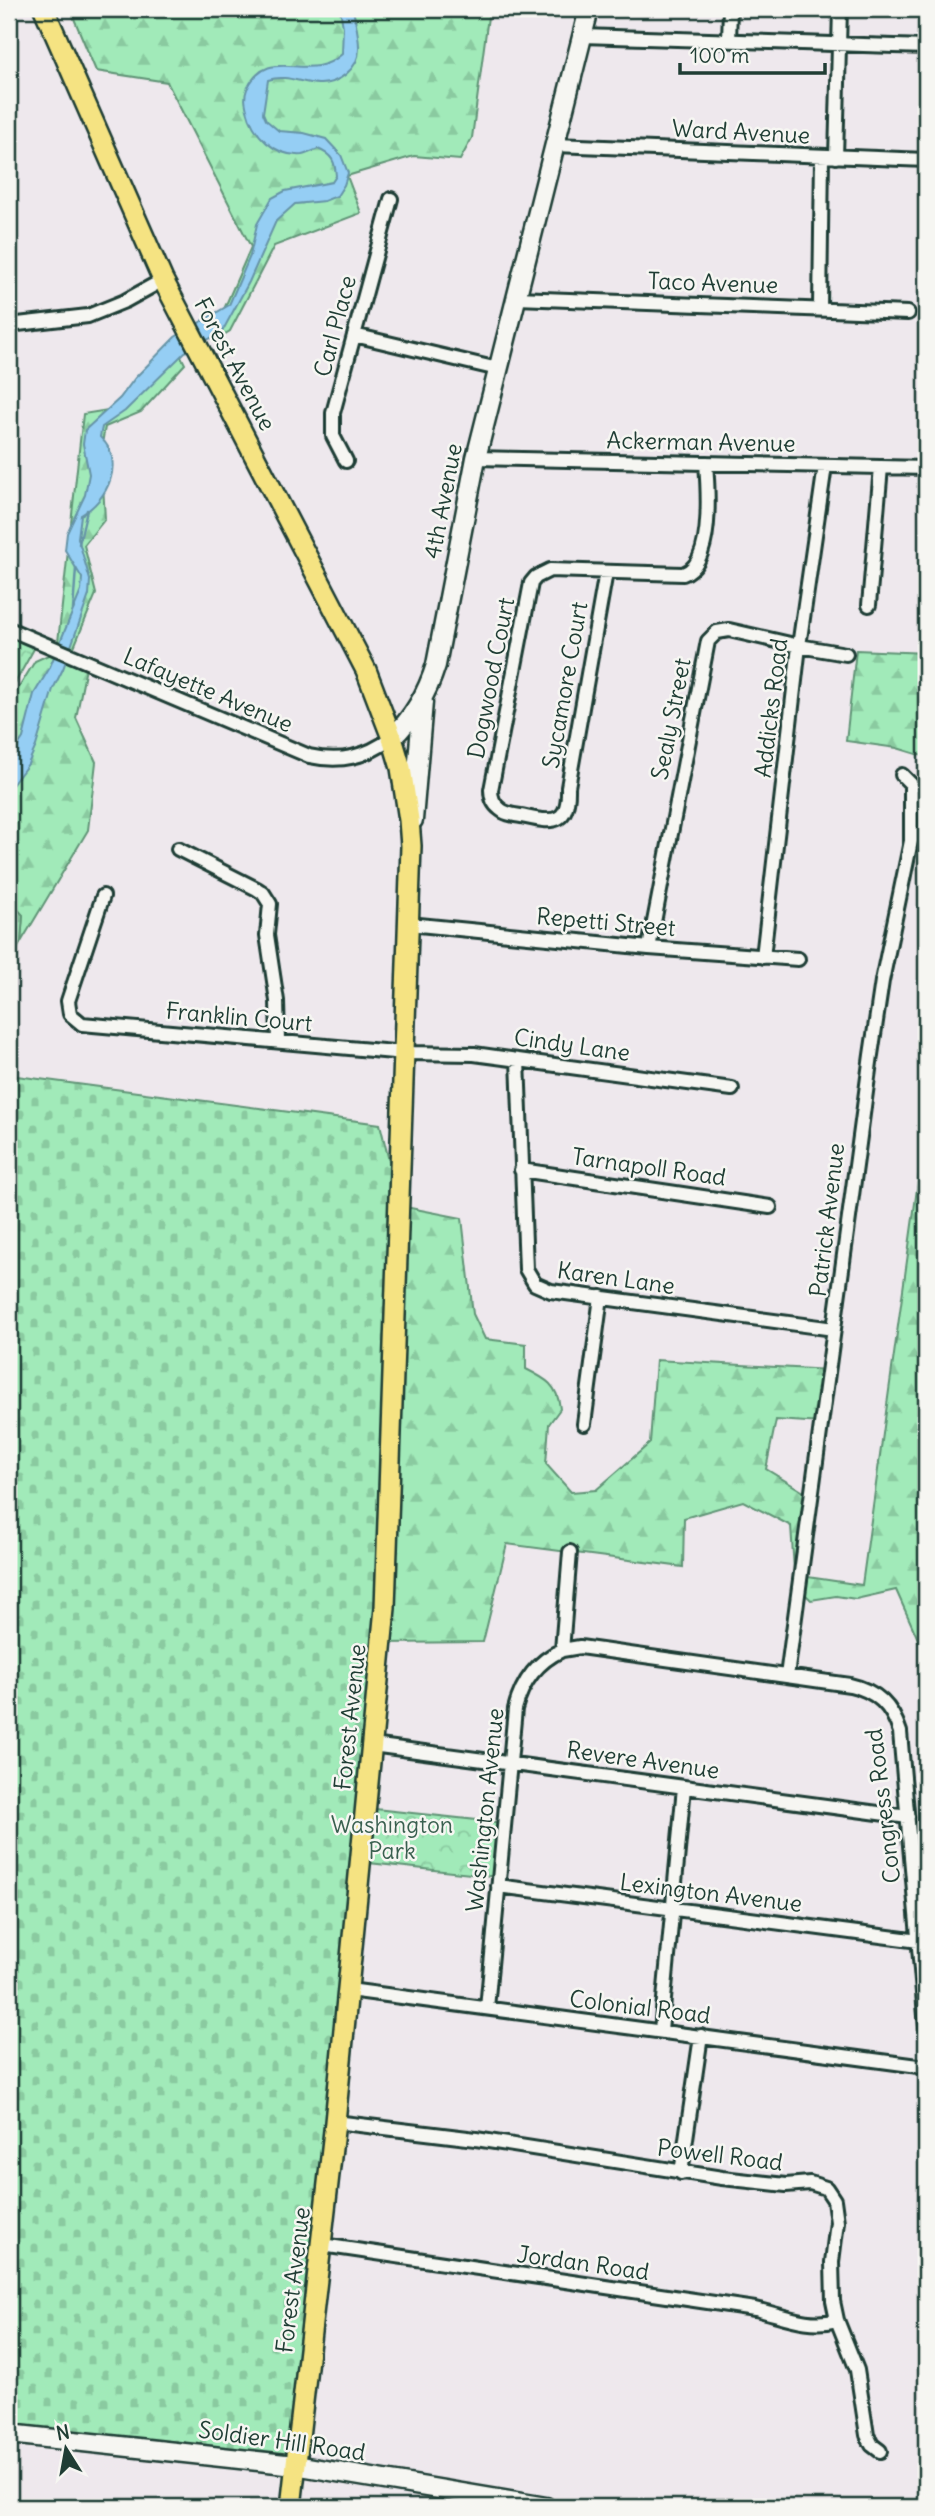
<svg xmlns="http://www.w3.org/2000/svg" width="935" height="2516" font-family="Delius,sans-serif">
<style>
.forest{fill:url(#forest-firs);stroke:#609476;stroke-width:2}
.cemetery{fill:url(#cemetery-stones);stroke:#609476;stroke-width:2}
.park{fill:url(#park-crowns);stroke:#609476;stroke-width:2}
.water{fill:#95cef4;stroke:#6694a7;stroke-width:2}
.lines{fill:none;stroke-linecap:round;stroke-linejoin:round}
.stream{stroke:#6694a7;stroke-width:2.5}
.street-casing{stroke:#1f3d34;stroke-width:18}
.secondary-casing{stroke:#1f3d34;stroke-width:23}
.primary-casing{stroke:#1f3d34;stroke-width:24}
.street{stroke:#f6f6f2;stroke-width:12}
.secondary{stroke:#f6f6f2;stroke-width:18}
.primary{stroke:#f5e382;stroke-width:19}
.labels{text-anchor:middle;stroke-width:5;stroke-linejoin:round;paint-order:stroke}
.street-label{font-size:23px;fill:#1f3d34;stroke:#f6f6f2}
.park-label{font-size:23px;fill:#39604f;stroke:#f6f6f2}
</style>
<defs>
<pattern id="forest-firs" width="22" height="20" patternUnits="userSpaceOnUse" patternTransform="scale(1.75)"><rect width="22" height="20" fill="#a1eab9"/><path d="M5 1l3.5 6h-7zM16 11l3.5 6h-7z" fill="#8acaa0"/></pattern>
<pattern id="cemetery-stones" width="16" height="16" patternUnits="userSpaceOnUse" patternTransform="scale(1.75)"><rect width="16" height="16" fill="#a1eab9"/><path d="M2 7V4a2 2 0 0 1 4 0v3zM10 15v-3a2 2 0 0 1 4 0v3z" fill="#8acaa0"/></pattern>
<pattern id="park-crowns" width="20" height="18" patternUnits="userSpaceOnUse" patternTransform="scale(1.75)"><rect width="20" height="18" fill="#a1eab9"/><path d="M2 6a3 3 0 1 1 6 0M12 15a3 3 0 1 1 6 0" fill="none" stroke="#8acaa0"/></pattern>
</defs>
<rect width="100%" height="100%" fill="#eee8ed"/>
<filter id="ink" filterUnits="userSpaceOnUse"><feTurbulence type="fractalNoise" baseFrequency=".0143" numOctaves="2"/><feDisplacementMap in="SourceGraphic" scale="14" xChannelSelector="R" yChannelSelector="G"/><feConvolveMatrix kernelMatrix="1 2 1 2 8 2 1 2 1" color-interpolation-filters="sRGB"/></filter>
<g filter="url(#ink)">
<!-- forest -->
<path class="forest" d="M70,9H489L472,138L460,160L414,156L347,176L361,213L274,246L230,331L220,337L214,325L218,323L251,247L167,82L96,71Z
M179,352L185,364L141,412L105,427L101,449L105,519L84,545L96,594L71,654L87,663L76,718L96,762L88,830L21,942L23,915L9,900V704L35,661L57,651L83,414L114,409Z
M856,650L926,653V757L897,748L846,741Z
M926,1124V1657L896,1590L856,1599L836,1596L811,1600L795,1584L791,1526L743,1501L684,1518L683,1567L507,1544L483,1642L382,1643L400,1206L462,1218L473,1314L485,1339L526,1344V1369C546,1379 558,1385 560,1409L549,1424L546,1464L571,1492L596,1490L650,1443L656,1360L829,1370L822,1423L776,1420L766,1469L812,1497L801,1576L862,1585Z"/>
<!-- cemetery -->
<path class="cemetery" d="M9,900L23,915L21,942L9,964Z
M9,1075L380,1124L400,1206L385,1608L295,2465L9,2434Z"/>
<!-- park -->
<path class="park" d="M9,637L35,647L9,694Z
M366,1808L504,1823L498,1877L360,1862Z"/>
<!-- water -->
<path class="water" d="M340,9H353C355,21 359,35 359,47C360,69 337,85 318,84C299,83 287,74 268,80L263,113L266,120L279,131L304,133L326,139L341,155L348,173L344,185L337,196L324,201L295,204L276,221L249,282L222,332L185,352L125,411L102,427L100,437C126,461 108,500 81,515L78,538L90,580L89,595L63,669L53,689L36,746L28,764L9,789V759L23,738L34,694L49,669L81,591L82,578L65,550L67,533L85,495L89,474L83,444L85,430L120,398L135,378L175,337L229,305L250,256L257,224L272,198L285,191L332,182L336,176C335,161 332,155 318,149C313,151 307,154 302,155C275,157 253,135 247,110C245,102 244,97 247,89C270,42 307,86 342,54L343,27Z"/>
<g class="lines">
<!-- stream -->
<path class="stream" d="M79,544L87,510
M73,610L76,568"/>
<!-- street casing -->
<g class="street-casing">
<path id="street" d="M582,36L926,47
M729,41L730,9
M555,145L926,160
M836,157L840,9
M517,298L908,313
M820,308L822,157
M9,325L88,316L125,301L163,280
M354,335L498,369
M476,458L926,468
M346,461L333,436V413L391,199
M606,572L568,787C569,822 556,824 526,817C518,815 506,815 500,809C493,804 491,798 491,790L531,583L536,577L550,570L683,574C714,564 708,489 706,463
M869,605L881,467
M9,629L309,756C341,763 366,757 392,738
M178,849L257,889L263,893L270,904L267,935L277,1001L278,1041
M103,896L68,1001L70,1014L82,1024L405,1053L474,1054L732,1089
M409,924L649,948L798,959
M649,948L708,641L717,632L729,630L799,646L846,654
M763,957L799,646L825,466
M518,1060L526,1269L535,1284L551,1291L834,1329
M521,1170L770,1207
M584,1424L601,1297
M562,1650L580,1647L850,1685C877,1691 892,1706 900,1732L926,2027
M787,1676L871,1055L882,981L911,841V784L902,775
M372,1745L908,1817
M498,1886L919,1941
M349,1990L926,2067
M487,2008L515,1709C522,1682 536,1662 562,1650L570,1552
M661,2031L684,1787
M335,2122L476,2139L722,2178L786,2185L810,2183L826,2188L834,2200L837,2222L832,2262L833,2301L837,2320L857,2370L867,2435L872,2445L880,2451
M681,2173L701,2036
M322,2245L755,2309C782,2315 809,2328 837,2320"/>
</g>
<!-- secondary casing -->
<g class="secondary-casing">
<path id="secondary" d="M392,738C414,717 427,694 436,665L476,458L589,9
M413,820L423,702
M9,2434L295,2465L546,2507"/>
</g>
<!-- primary casing -->
<g class="primary-casing">
<path id="primary" d="M44,9L163,280L366,670L392,738L401,768L409,820L411,846L385,1608L335,2122L291,2507"/>
</g>
<!-- street -->
<use href="#street" class="street"/>
<!-- secondary -->
<use href="#secondary" class="secondary"/>
<!-- primary -->
<use href="#primary" class="primary"/>
</g>
</g>
<g class="labels">
<!-- street labels -->
<g class="street-label">
<text transform="translate(741 132) rotate(3)" y="8">Ward Avenue</text>
<text transform="translate(713 283) rotate(2)" y="8">Taco Avenue</text>
<text transform="translate(335 326) rotate(-75)" y="8">Carl Place</text>
<text transform="translate(235 364) rotate(62)" y="8">Forest Avenue</text>
<text transform="translate(701 442) rotate(1)" y="8">Ackerman Avenue</text>
<text transform="translate(443 501) rotate(-79)" y="8">4th Avenue</text>
<text transform="translate(491 678) rotate(-79)" y="8">Dogwood Court</text>
<text transform="translate(565 685) rotate(-80)" y="8">Sycamore Court</text>
<text transform="translate(208 690) rotate(23)" y="8">Lafayette Avenue</text>
<text transform="translate(771 708) rotate(-83)" y="8">Addicks Road</text>
<text transform="translate(671 719) rotate(-79)" y="8">Sealy Street</text>
<text transform="translate(606 922) rotate(5)" y="8">Repetti Street</text>
<text transform="translate(239 1017) rotate(5)" y="8">Franklin Court</text>
<text transform="translate(572 1045) rotate(8)" y="8">Cindy Lane</text>
<text transform="translate(649 1167) rotate(8)" y="8">Tarnapoll Road</text>
<text transform="translate(827 1220) rotate(-83)" y="8">Patrick Avenue</text>
<text transform="translate(616 1278) rotate(8)" y="8">Karen Lane</text>
<text transform="translate(350 1717) rotate(-84)" y="8">Forest Avenue</text>
<text transform="translate(643 1760) rotate(8)" y="8">Revere Avenue</text>
<text transform="translate(883 1806) rotate(-97)" y="8">Congress Road</text>
<text transform="translate(485 1810) rotate(-84)" y="8">Washington Avenue</text>
<text transform="translate(711 1893) rotate(7)" y="8">Lexington Avenue</text>
<text transform="translate(640 2007) rotate(7)" y="8">Colonial Road</text>
<text transform="translate(720 2155) rotate(7)" y="8">Powell Road</text>
<text transform="translate(583 2263) rotate(8)" y="8">Jordan Road</text>
<text transform="translate(293 2280) rotate(-83)" y="8">Forest Avenue</text>
<text transform="translate(282 2441) rotate(8)" y="8">Soldier Hill Road</text>
</g>
<!-- park labels -->
<g class="park-label">
<text x="392" y="1833">Washington<tspan x="392" dy="26">Park</tspan></text>
</g>
</g>
<!-- margin -->
<rect width="935" height="2516" fill="none" stroke="#f6f6f2" stroke-width="35"/>
<rect x="18" y="18" width="900" height="2481" fill="none" stroke="#1f3d34" stroke-width="2.5" filter="url(#ink)"/>
<!-- north arrow -->
<g transform="translate(66 2449) rotate(349)" stroke="#f6f6f2" stroke-width="5" paint-order="stroke">
<path d="M0-5L12 26L0 18L-12 26Z" fill="#1f3d34"/>
<text y="-10" font-size="19" font-weight="bold" text-anchor="middle" fill="#1f3d34">N</text>
</g>
<!-- scale -->
<path d="M680 63v10h145v-10" fill="none" stroke="#1f3d34" stroke-width="3.5"/>
<text x="690" y="63" font-size="21" fill="#1f3d34" stroke="#f6f6f2" stroke-width="5" paint-order="stroke">100 m</text>
</svg>
